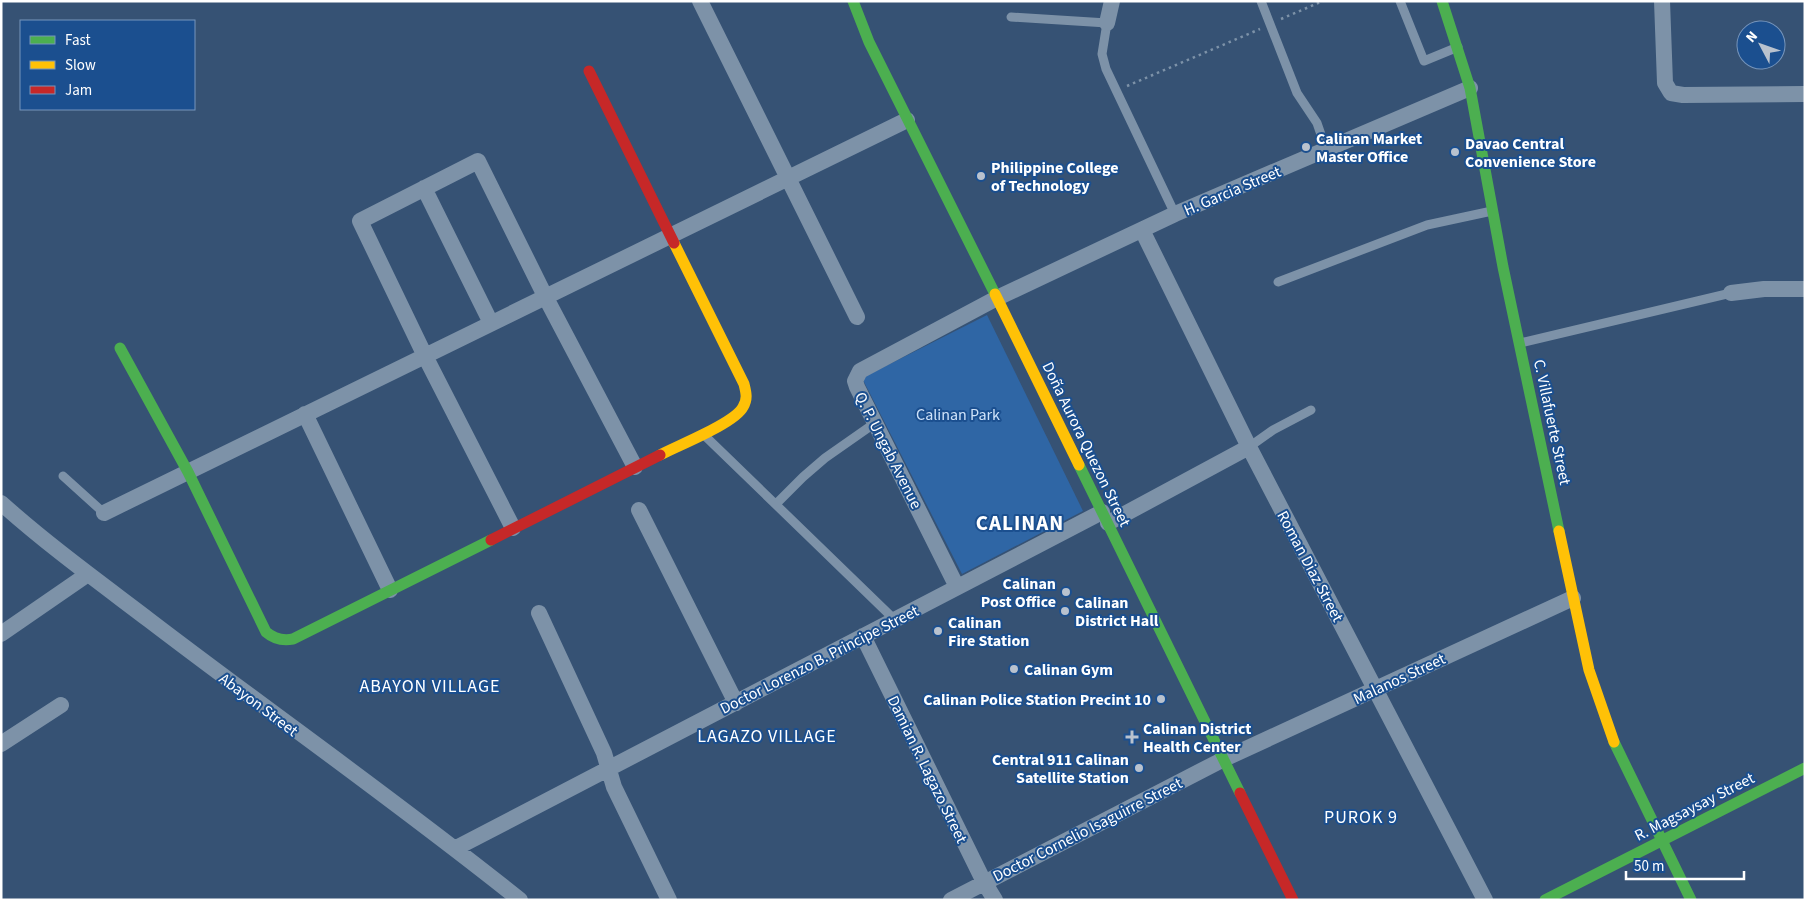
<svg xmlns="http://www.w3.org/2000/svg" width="1806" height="901" font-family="'Source Sans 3',sans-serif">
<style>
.green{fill:#2f66a5}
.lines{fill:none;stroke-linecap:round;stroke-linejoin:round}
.path{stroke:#7d92a8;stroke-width:2.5;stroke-dasharray:2.5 4;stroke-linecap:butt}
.lane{stroke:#7d92a8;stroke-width:9}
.street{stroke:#7d92a8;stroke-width:16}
.fast{stroke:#4caf50;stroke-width:11}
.slow{stroke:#ffc107;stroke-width:11}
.jam{stroke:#c62828;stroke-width:11}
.poi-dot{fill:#b9c2ce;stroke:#1b4f8f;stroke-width:2}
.labels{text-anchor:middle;stroke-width:4;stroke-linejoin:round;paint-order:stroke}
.poi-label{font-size:16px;font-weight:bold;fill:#fff;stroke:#1b4f8f;text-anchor:start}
.street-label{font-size:16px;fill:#fff;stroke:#1b4f8f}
.park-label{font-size:16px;fill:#cfe3fa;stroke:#1b4f8f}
.neighbourhood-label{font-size:18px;letter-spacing:1px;fill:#fff;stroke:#1b4f8f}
.district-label{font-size:21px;font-weight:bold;letter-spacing:1px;fill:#fff;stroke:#1b4f8f}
</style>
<rect width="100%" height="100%" fill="#365274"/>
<!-- green -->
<path class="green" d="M987,315L1083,511L962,574L862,378Z"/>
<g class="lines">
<!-- path -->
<path class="path" d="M1281,19L1323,1
M1127,86L1260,29"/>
<!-- lane -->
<path class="lane" d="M1261,1L1297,93L1317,123L1326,149
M1400,1L1424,61L1458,47
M1011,17L1107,23L1102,54L1106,69L1175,214
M1278,282L1427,225L1492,211
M1520,343L1731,293
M703,434L895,620
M1249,447L1273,430L1311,410
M63,476L104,513
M776,504L803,477L825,458L875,423"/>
<!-- street -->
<path class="street" d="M700,1L857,317
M1662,1L1665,83L1671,93L1683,95L1805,94
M1107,23L1112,1
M424,188L491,323
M1142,230L1249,447L1485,900
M1731,293L1764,289H1805
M305,414L390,590
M1,503C48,545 99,582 149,620C272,714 399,803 520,900
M639,510L736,703
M104,513L907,120
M1108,523L1249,447
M513,528L425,356L360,221L478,161L545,296L635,467
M957,587L857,387L855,381L860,371L997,298L1175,214L1470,88
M539,613L604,753L614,787L669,900
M1,634L88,574
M863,636L984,882L995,900
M1,744L61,705
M456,848L1102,512
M951,900L1224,759L1573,598"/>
<!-- fast -->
<path class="fast" d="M853,1L869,42L995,294
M1442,1L1470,88L1503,267L1559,531
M120,348L188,472L266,632C274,639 282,641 293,639L491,540
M1079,465L1240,793
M1614,742L1691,900
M1545,900L1805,768"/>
<!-- slow -->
<path class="slow" d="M995,294L1079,465
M660,455C679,445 735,423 743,407C748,399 746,392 744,384L674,243
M1559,531L1589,670L1614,742"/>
<!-- jam -->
<path class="jam" d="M589,71L674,243
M491,540L660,455
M1240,793L1293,900"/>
</g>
<!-- markers -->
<g class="poi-dot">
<circle cx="1306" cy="147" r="5"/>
<circle cx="1455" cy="152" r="5"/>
<circle cx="981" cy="176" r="5"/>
<circle cx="1066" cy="592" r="5"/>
<circle cx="1065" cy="611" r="5"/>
<circle cx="938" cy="631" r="5"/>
<circle cx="1014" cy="669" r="5"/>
<circle cx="1161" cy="699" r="5"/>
<path d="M1129.5 729.5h5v5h5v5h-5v5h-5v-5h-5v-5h5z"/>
<circle cx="1139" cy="768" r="5"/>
</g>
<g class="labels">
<!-- poi labels -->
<g class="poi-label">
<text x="1316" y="144">Calinan Market<tspan x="1316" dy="18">Master Office</tspan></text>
<text x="1465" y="149">Davao Central<tspan x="1465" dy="18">Convenience Store</tspan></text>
<text x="991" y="173">Philippine College<tspan x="991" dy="18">of Technology</tspan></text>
<text x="1056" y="589" text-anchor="end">Calinan<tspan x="1056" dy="18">Post Office</tspan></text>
<text x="1075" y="608">Calinan<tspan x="1075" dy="18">District Hall</tspan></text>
<text x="948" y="628">Calinan<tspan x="948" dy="18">Fire Station</tspan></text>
<text x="1024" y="675">Calinan Gym</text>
<text x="1151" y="705" text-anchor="end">Calinan Police Station Precint 10</text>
<text x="1143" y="734">Calinan District<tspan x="1143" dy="18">Health Center</tspan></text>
<text x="1129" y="765" text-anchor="end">Central 911 Calinan<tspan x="1129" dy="18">Satellite Station</tspan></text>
</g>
<!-- street labels -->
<g class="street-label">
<text transform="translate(1232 190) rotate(-23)" y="6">H. Garcia Street</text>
<text transform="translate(1553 422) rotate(78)" y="6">C. Villafuerte Street</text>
<text transform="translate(1087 444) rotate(64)" y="6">Doña Aurora Quezon Street</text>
<text transform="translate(889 450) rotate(63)" y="6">Q. P. Ungab Avenue</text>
<text transform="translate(1311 566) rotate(62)" y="6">Roman Diaz Street</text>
<text transform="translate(819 659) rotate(-27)" y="6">Doctor Lorenzo B. Principe Street</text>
<text transform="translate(1399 678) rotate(-25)" y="6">Malanos Street</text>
<text transform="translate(259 704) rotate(37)" y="6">Abayon Street</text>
<text transform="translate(928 769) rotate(64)" y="6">Damian R. Lagazo Street</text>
<text transform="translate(1694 806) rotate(-27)" y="6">R. Magsaysay Street</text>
<text transform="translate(1087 829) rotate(-27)" y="6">Doctor Cornelio Isaguirre Street</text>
</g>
<!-- park labels -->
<g class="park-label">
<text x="958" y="420">Calinan Park</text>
</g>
<!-- neighbourhood labels -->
<g class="neighbourhood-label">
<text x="430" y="692">ABAYON VILLAGE</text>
<text x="767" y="742">LAGAZO VILLAGE</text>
<text x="1361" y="823">PUROK 9</text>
</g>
<!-- district labels -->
<g class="district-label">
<text x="1020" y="530">CALINAN</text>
</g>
</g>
<!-- border -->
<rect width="1806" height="901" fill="none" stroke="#ffffff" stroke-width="5"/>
<!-- legend -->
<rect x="20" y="20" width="175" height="90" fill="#1b4f8f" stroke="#7695bc"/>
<rect x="30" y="36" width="25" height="8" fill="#4caf50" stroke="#7695bc"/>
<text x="65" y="45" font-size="15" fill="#ffffff">Fast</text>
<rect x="30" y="61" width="25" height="8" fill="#ffc107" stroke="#7695bc"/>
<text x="65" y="70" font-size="15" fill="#ffffff">Slow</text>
<rect x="30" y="86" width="25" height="8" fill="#c62828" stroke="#7695bc"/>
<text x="65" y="95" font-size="15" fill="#ffffff">Jam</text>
<!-- north arrow -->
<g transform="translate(1761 45) rotate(311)"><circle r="24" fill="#1b4f8f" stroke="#7695bc"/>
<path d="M0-4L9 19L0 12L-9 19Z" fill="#b9c2ce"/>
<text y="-8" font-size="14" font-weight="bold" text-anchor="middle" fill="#ffffff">N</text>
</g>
<!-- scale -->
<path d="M1626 871v8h118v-8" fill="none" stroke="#ffffff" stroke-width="2.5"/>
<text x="1634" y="871" font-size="15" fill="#ffffff" stroke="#1b4f8f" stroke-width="4" paint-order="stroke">50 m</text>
</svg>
